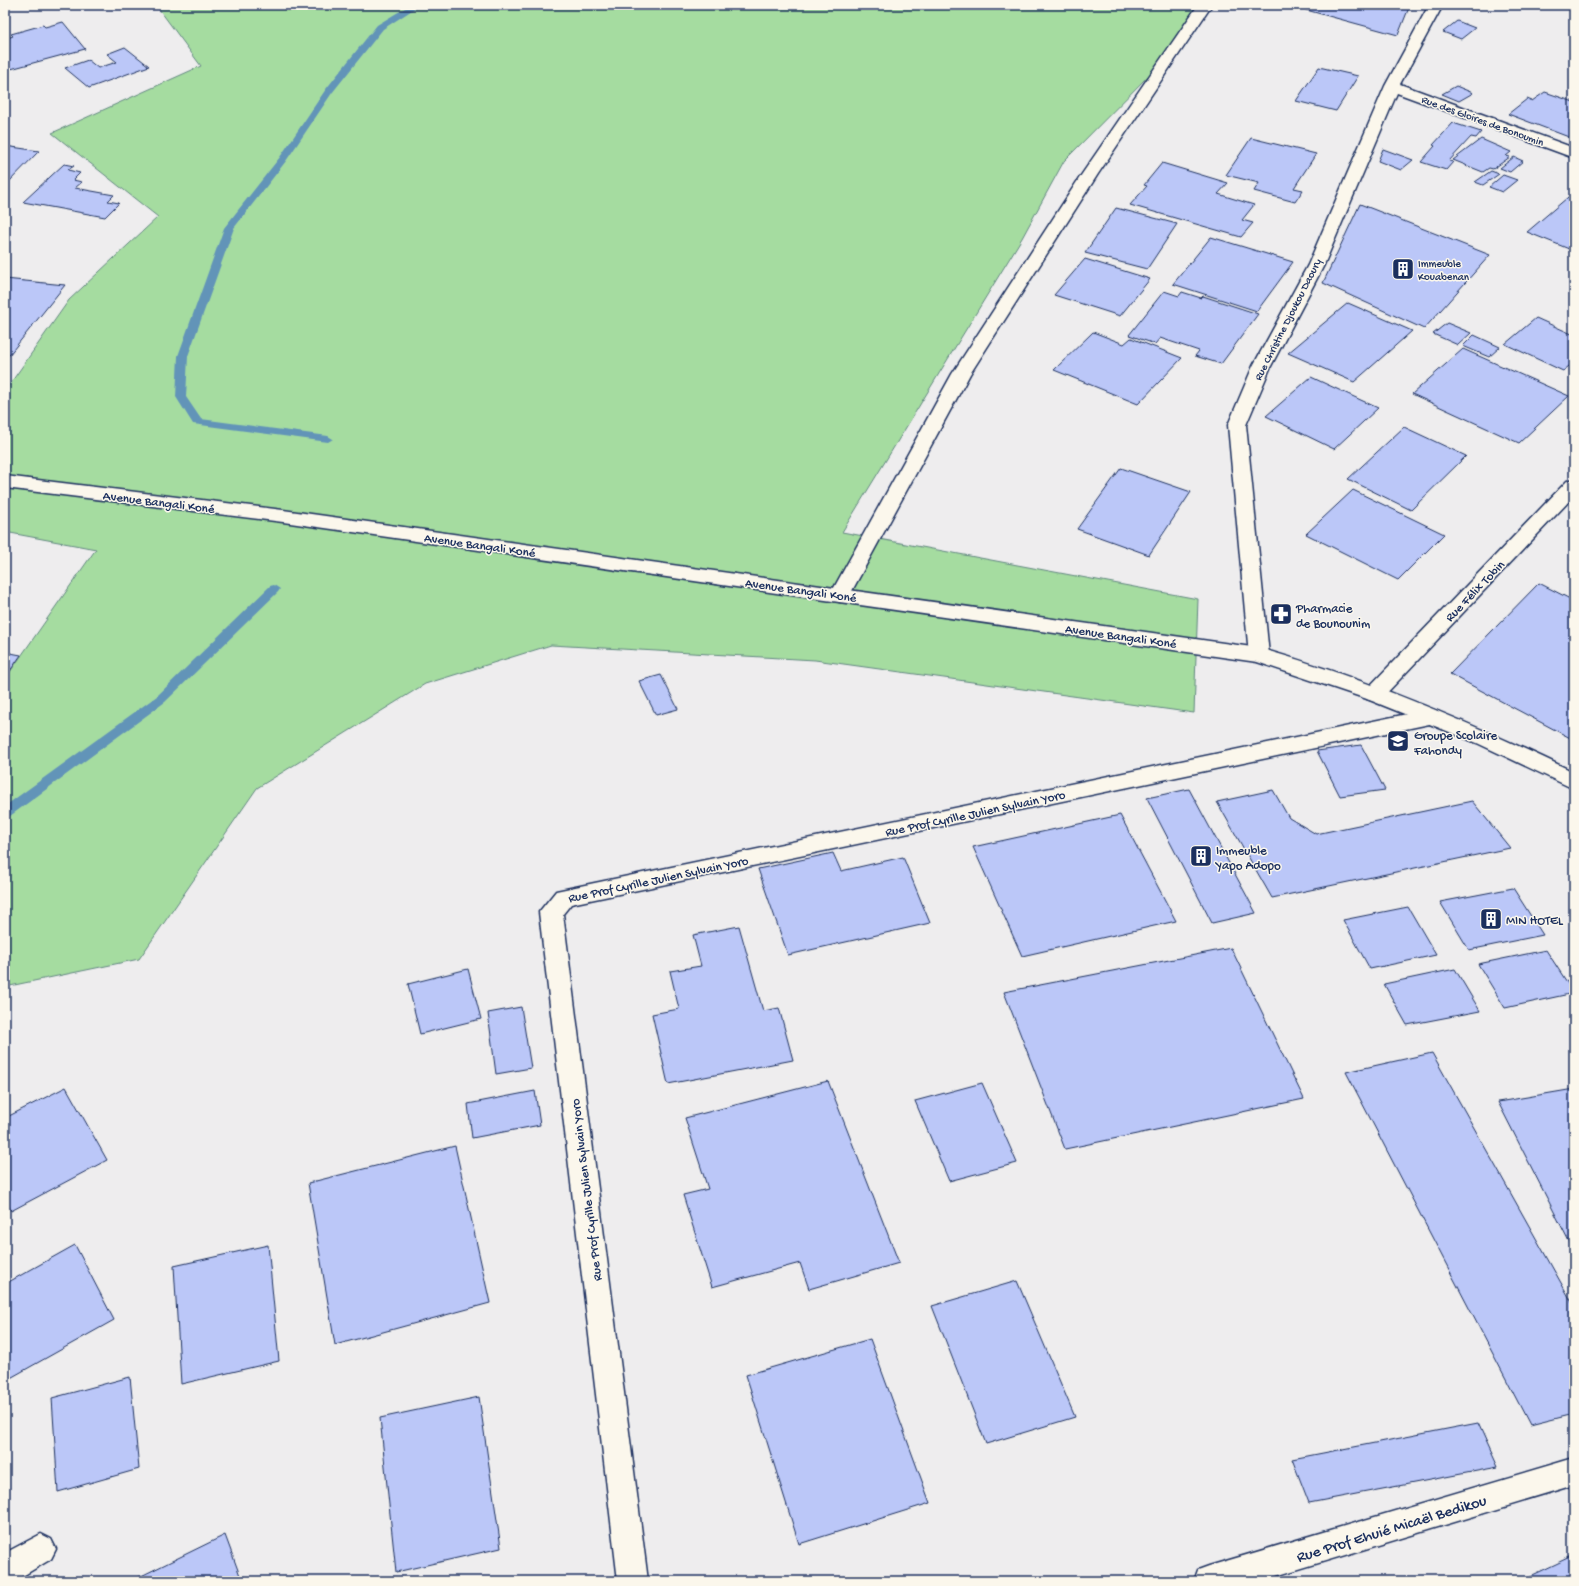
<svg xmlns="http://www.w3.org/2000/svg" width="1579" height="1586" font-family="'Gochi Hand',sans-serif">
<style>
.green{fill:#a5dca0;stroke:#60867f}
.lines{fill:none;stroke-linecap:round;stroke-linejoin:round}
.stream{fill:#6294b8;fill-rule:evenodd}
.building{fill:#bbc7f8;stroke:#1b2f5e}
.street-casing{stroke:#1b2f5e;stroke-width:3}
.secondary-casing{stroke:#1b2f5e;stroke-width:3}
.street{fill:#fbf7ec;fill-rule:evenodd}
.secondary{fill:#fbf7ec;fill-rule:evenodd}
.labels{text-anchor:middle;stroke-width:3;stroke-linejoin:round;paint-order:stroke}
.far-street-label{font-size:11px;fill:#1b2f5e;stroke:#fbf7ec}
.far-poi-label{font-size:11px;fill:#1b2f5e;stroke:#fbf7ec;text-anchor:start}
.street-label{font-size:13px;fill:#1b2f5e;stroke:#fbf7ec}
.poi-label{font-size:13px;fill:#1b2f5e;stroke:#fbf7ec;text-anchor:start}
.near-street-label{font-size:16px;fill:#1b2f5e;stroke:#fbf7ec}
</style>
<rect width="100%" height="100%" fill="#eeedee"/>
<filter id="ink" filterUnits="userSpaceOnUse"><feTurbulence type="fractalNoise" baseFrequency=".025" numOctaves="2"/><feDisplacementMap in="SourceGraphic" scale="8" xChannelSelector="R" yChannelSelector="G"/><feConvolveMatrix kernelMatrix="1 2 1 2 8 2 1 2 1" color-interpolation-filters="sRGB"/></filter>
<g filter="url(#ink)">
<!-- green -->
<path class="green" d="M156,5H1198L1161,63L1064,161L1022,238L842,532L1198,599L1194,713L815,660L551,645L425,684L257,788L139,959L5,987V679L96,549L5,532V391L69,300L158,217L52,133L201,66Z"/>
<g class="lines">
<!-- stream -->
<path class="stream" d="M410,5H420L383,29L332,93L286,161L234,228L188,356L186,397L201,419L328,436L333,439L328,442L193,424L176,397L178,356L224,228L280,157L326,89L377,25Z
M274,585L280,589L278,592L165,702L10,816L5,818V806L157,696L270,586Z"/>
</g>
<!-- building -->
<path class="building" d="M1288,5H1410L1398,35Z
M1457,21L1475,28L1461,39L1443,32Z
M63,22L85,49L7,70L5,68V39L13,36L11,34L43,25L45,27Z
M125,47L149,66L89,88L65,68L88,60L98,68L117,62L107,54Z
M1319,67L1358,76L1336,111L1296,101Z
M1456,86L1473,93L1459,101L1442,94Z
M1545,92L1574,102V139L1508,114L1527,99L1532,101Z
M1453,123L1481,132L1476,138L1471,137L1449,161L1453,162L1446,170L1421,162L1435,146L1433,145Z
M1251,138L1316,154L1294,188L1303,190L1295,202L1254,191L1259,183L1226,175Z
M1481,139L1511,152L1506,156L1510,157L1493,169L1489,168L1483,172L1453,160Z
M5,146L39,151L5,186Z
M1383,149L1413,160L1401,170L1378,161Z
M1514,157L1523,161L1510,172L1500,168Z
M1162,163L1228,183L1218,194L1254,205L1242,220L1253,223L1241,237L1130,205L1147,186L1144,185Z
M64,164L74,166L68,170L80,173L73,180L82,182L75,188L114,195L108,201L119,203L105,217L23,202Z
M1491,171L1499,174L1483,185L1475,182Z
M1503,175L1517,180L1502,192L1489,187Z
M1574,192V251L1527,232Z
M1360,204L1490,255L1424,329L1323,283Z
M1116,208L1177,224L1147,269L1085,253Z
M1211,237L1293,262L1257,311L1173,284Z
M1085,259L1150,279L1120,316L1054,295Z
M5,279L65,285L5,360Z
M1164,291L1179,296L1182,292L1201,298L1203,296L1258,314L1221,364L1195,356L1199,351L1160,338L1155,344L1129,335Z
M1348,303L1412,331L1354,382L1288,353Z
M1536,318L1574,335V362L1563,371L1505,344Z
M1447,323L1471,333L1458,345L1433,334Z
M1093,332L1124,344L1131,338L1182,358L1138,404L1054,370Z
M1474,335L1500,347L1489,357L1463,346Z
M1463,349L1569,396L1519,443L1412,394Z
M1311,377L1378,408L1334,449L1266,416Z
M1404,427L1466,456L1411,510L1348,479Z
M1121,468L1191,492L1149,555L1077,529Z
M1353,490L1444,534L1398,580L1306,534Z
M1539,583L1574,601V740L1450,674Z
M5,652L21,655L5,678Z
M661,675L678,709L656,715L639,681Z
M1361,745L1385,790L1340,796L1317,751Z
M1189,789L1256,913L1212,923L1147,798Z
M1273,790L1289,818L1316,834L1472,801L1510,848L1272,898L1217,802Z
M1120,815L1176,921L1022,956L973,847Z
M833,853L841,871L903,857L930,923L788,955L758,869Z
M1513,888L1543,935L1469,950L1440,902Z
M1408,907L1436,955L1370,969L1343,920Z
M739,926L763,1011L779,1008L793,1060L668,1084L652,1014L679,1009L670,971L701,966L693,935Z
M1231,948L1304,1099L1065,1149L1004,992Z
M1546,950L1574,993L1505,1008L1478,964Z
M468,969L481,1019L420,1034L408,984Z
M1455,969L1480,1011L1407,1025L1384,984Z
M521,1007L531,1068L496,1074L488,1013Z
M1432,1053L1574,1306V1414L1530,1425L1346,1072Z
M828,1081L899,1263L809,1289L800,1263L712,1287L683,1195L708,1189L685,1118Z
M982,1083L1017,1163L949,1181L915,1101Z
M66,1087L107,1160L11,1211L5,1199V1118Z
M1574,1089V1251L1498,1102Z
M535,1091L540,1125L472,1138L468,1104Z
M455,1146L490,1303L335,1345L308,1183Z
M75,1245L114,1320L5,1381V1284Z
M268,1245L279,1361L181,1384L174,1266Z
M1017,1281L1075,1417L986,1444L932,1306Z
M870,1339L930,1503L799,1544L746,1375Z
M130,1377L139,1469L58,1492L52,1398Z
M479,1397L501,1548L396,1572L380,1418Z
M1478,1423L1498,1467L1309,1503L1292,1459Z
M225,1535L242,1581H131Z
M1574,1555V1581H1519Z"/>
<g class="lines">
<!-- street casing -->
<g class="street-casing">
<path id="street" d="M1198,5H1212L1098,174L970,374L847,600L840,602L833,600L830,595L952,374L1082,174Z
M1429,5H1443L1400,84L1574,148V158L1397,93L1324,265L1271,366L1246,425L1269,655L1266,660L1259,662L1252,660L1249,655L1228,425L1253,366L1308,265L1385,86Z
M1574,479V496L1381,699L1374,701L1367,699L1363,694L1367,689L1567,481Z
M1431,709L1439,712L1442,717L1439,722L571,904L563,914L648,1581H618L539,912L556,891Z
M1574,1458V1486L1259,1581H1194L1198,1570L1209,1566Z
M41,1534L51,1539L56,1549L51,1559L16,1580L5,1581V1553Z"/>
</g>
<!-- secondary casing -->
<g class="secondary-casing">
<path id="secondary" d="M5,476L283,510L1259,648C1368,679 1472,723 1574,772V789L1477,743L1367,699L1257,662L283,522L5,488Z"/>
</g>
<!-- street -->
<use href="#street" class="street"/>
<!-- secondary -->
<use href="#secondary" class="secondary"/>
</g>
</g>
<!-- icons -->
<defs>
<g id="building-square" transform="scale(1.15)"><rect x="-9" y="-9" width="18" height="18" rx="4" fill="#1b2f5e" stroke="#fbf7ec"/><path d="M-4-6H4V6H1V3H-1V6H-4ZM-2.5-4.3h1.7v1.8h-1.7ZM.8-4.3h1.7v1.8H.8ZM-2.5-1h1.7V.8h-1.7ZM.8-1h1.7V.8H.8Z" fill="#fff"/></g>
<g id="pharmacy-square" transform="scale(1.15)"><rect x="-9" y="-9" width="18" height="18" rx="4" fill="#1b2f5e" stroke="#fbf7ec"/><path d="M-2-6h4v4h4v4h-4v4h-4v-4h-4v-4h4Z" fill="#fff"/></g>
<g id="school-square" transform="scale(1.15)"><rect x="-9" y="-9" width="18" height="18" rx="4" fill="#1b2f5e" stroke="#fbf7ec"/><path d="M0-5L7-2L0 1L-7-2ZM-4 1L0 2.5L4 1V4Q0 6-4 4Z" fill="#fff"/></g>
</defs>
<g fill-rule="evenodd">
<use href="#building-square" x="1403" y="269"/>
<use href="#pharmacy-square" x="1281" y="614"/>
<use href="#school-square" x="1398" y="741"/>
<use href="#building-square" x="1201" y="856"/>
<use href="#building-square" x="1491" y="919"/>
</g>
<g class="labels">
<!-- far-street labels -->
<g class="far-street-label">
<text transform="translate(1483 120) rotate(20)" y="4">Rue des Gloires de Bonoumin</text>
<text transform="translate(1287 319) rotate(-63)" y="4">Rue Christine Djoukou Daoury</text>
</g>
<!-- far-poi labels -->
<g class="far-poi-label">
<text x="1418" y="267">Immeuble<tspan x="1418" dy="13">Kouabenan</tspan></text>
</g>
<!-- street labels -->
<g class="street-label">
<text transform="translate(159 501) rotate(7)" y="5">Avenue Bangali Koné</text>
<text transform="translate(480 544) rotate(8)" y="5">Avenue Bangali Koné</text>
<text transform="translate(801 589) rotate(8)" y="5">Avenue Bangali Koné</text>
<text transform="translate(1474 590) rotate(-46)" y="5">Rue Félix Tobin</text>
<text transform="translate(1121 635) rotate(8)" y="5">Avenue Bangali Koné</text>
<text transform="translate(975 812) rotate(-12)" y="5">Rue Prof Cyrille Julien Sylvain Yoro</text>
<text transform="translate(658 878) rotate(-12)" y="5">Rue Prof Cyrille Julien Sylvain Yoro</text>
<text transform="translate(585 1190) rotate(-97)" y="5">Rue Prof Cyrille Julien Sylvain Yoro</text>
</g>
<!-- poi labels -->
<g class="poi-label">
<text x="1296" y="612">Pharmacie<tspan x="1296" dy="15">de Bounounim</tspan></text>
<text x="1414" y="739">Groupe Scolaire<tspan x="1414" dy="15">Fahondy</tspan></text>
<text x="1216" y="854">Immeuble<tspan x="1216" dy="15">Yapo Adopo</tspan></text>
<text x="1506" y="924">MIN HOTEL</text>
</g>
<!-- near-street labels -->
<g class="near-street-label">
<text transform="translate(1391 1527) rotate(-17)" y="6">Rue Prof Ehuié Micaël Bedikou</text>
</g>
</g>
<!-- margin -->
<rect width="1579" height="1586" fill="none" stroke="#fbf7ec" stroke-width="20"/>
<rect x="10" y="10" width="1559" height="1566" fill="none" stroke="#1b2f5e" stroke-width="1.5" filter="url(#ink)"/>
</svg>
